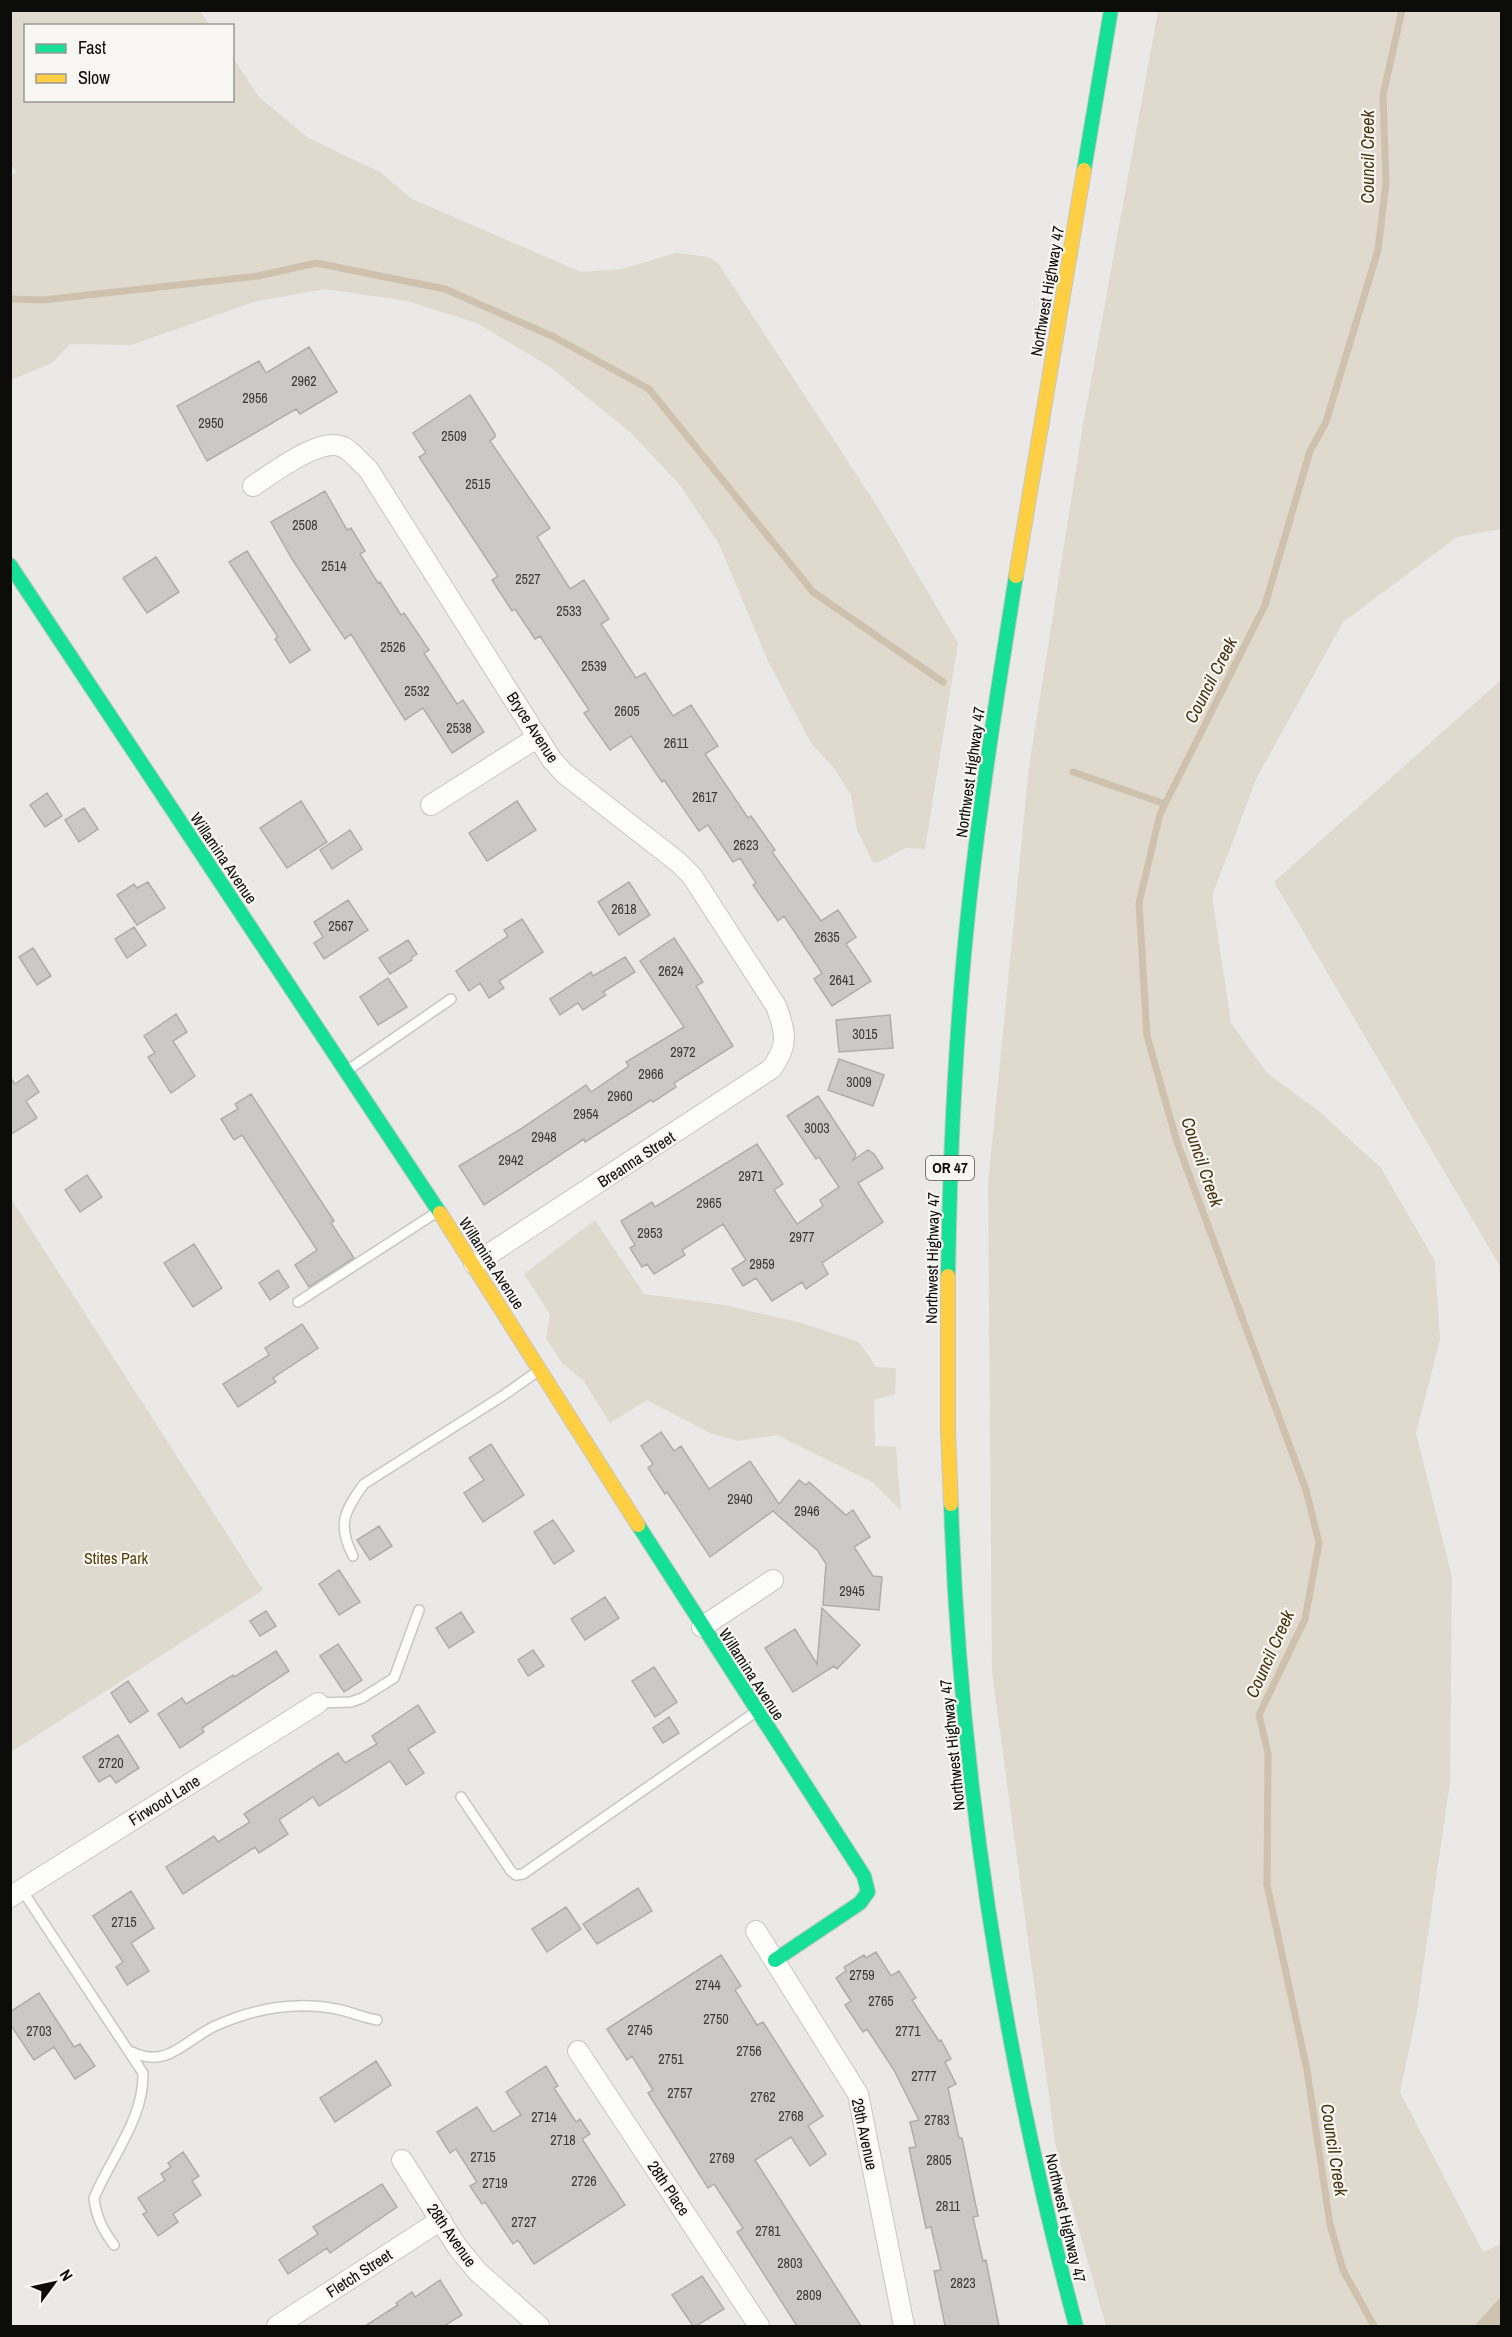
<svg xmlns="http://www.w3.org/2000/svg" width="1512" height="2337" font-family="'Archivo Narrow',sans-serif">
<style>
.green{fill:#dfd9ce}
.water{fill:#cec2ae}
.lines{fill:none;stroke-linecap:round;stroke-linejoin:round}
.stream{stroke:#cec2ae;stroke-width:7}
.building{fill:#cac9c8;stroke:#aeaead;stroke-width:1.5}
.lane-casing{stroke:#c6c6c4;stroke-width:12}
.street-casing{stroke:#c6c6c4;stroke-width:22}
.fast-casing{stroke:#c6c6c4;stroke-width:16}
.slow-casing{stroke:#c6c6c4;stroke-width:16}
.lane{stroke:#fcfcfb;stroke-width:9}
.street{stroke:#fcfcfb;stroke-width:20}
.fast{stroke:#16e098;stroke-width:14}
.slow{stroke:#ffcf43;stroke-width:14}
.labels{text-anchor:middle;stroke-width:4.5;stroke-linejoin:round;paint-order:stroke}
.number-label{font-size:14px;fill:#3c3b3a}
.shield{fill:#f8f6f3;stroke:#535251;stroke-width:1.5}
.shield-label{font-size:15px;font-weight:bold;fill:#0c0c0b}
.street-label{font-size:16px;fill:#0c0c0b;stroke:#f8f6f3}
.park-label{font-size:16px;fill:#553e07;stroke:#f8f6f3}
.water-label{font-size:18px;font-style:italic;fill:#46340e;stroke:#f8f6f3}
</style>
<rect width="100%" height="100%" fill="#eae9e7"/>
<!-- green -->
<path class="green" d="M11,10L200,11L210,25L26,26V100H232L233,58L259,97L308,138L380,172L412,199L581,272L622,269L676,253L709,257L718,263L877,506L958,643L925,849L906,848L877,863L872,861L857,830L851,795L834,768L811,743L768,661L719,544L680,485L630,432L550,367L477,323L407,301L326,289L257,301L131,345L70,344L52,363L11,380L10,176L16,172L10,163Z
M1158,11H1501V529L1457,537L1343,622L1257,777L1212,896L1231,1023L1267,1073L1320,1112L1381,1168L1435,1261L1440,1340L1416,1433L1452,1577L1450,1782L1416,2017L1400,2092L1483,2252L1501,2244V2326H1106L1056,2148L992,1672L988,1184L1029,767L1083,425Z
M1501,680V1268L1274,882Z
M10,1197L263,1590L11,1752H10Z
M595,1220L644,1294L724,1305L802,1323L859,1342L876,1367L896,1368L895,1394L874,1400L875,1446L896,1447L901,1511L872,1482L777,1435L738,1441L710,1433L647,1400L610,1423L583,1380L562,1363L546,1338L550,1314L524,1274Z"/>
<!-- water -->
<path class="water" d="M1501,2297V2326H1477L1476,2324Z"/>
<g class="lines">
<!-- stream -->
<path class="stream" d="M10,299L43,300L258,276L316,263L445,289L554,337L649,389L813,592L943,682
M1073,772L1165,804
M1374,2326L1343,2270L1330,2224L1307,2070L1267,1885L1268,1753L1259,1715L1305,1619L1319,1543L1306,1490L1177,1142L1147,1036L1139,903L1160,814L1265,605L1310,451L1326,422L1378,250L1386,183L1383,95L1402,10"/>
</g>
<!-- building -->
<path class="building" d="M309,347L337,392L300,414L296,409L207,461L177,406L259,361L266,373Z
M470,395L495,434V437L490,441L550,528L537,537L570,589L584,580L609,619L601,624L636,678L645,673L673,716L691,705L718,746L705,754L748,818L751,816L775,850L772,852L821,921L838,910L856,937L846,944L871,981L832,1006L814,979L822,973L784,916L778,921L753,885L756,883L740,858L733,862L708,825L699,831L664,780L662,782L631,736L610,750L584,713L589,710L540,636L535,639L515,609L512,611L492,580L498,576L419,457L426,453L413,433Z
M325,491L347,530L351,528L365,551L360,554L378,583L380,582L401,615L404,613L429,650L424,653L457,704L463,700L484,732L452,753L423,708L405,720L351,634L345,639L292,559L271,522Z
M247,551L310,650L290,663L275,639L278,637L229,562Z
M156,557L179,592L147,613L123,578Z
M47,793L62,816L45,827L30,805Z
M301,801L327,842L287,868L260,828Z
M517,801L536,830L487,861L469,833Z
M84,808L98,829L79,842L65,820Z
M350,830L362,849L332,869L320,850Z
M148,882L165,908L137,925L117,895L134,884L137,888Z
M629,882L650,915L619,935L598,902Z
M348,900L368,930L324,959L314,943L323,937L314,922Z
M522,919L543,952L499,981L504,988L489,998L480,983L469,991L456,971L508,936L504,930Z
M134,927L146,945L127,958L115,939Z
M674,938L703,982L696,986L733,1046L674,1083L676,1087L653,1102L651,1100L585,1142L584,1139L484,1205L459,1166L519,1130L586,1085L591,1092L629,1066L626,1062L684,1027L640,961Z
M408,940L417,954L411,958L412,960L390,974L379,958Z
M33,948L51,976L37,985L19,957Z
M625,957L635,972L603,992L606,995L583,1010L578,1003L560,1015L550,999L591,972L593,976Z
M388,978L407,1007L378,1025L360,997Z
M176,1014L187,1032L173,1041L195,1076L171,1093L148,1057L155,1053L144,1036Z
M890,1015L893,1048L839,1052L836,1020Z
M839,1059L884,1075L873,1106L828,1090Z
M28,1075L39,1092L26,1101L37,1118L10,1135V1077L15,1084Z
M251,1094L334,1221L331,1223L354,1258L309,1287L295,1265L317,1250L242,1135L234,1140L221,1119L238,1109L235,1104Z
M818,1096L856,1154L853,1160L868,1150L874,1154L883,1168L858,1183L883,1222L822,1263L828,1274L806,1289L802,1282L772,1301L756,1278L743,1286L732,1269L746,1260L723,1224L682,1250L685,1255L654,1274L647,1264L642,1267L630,1248L635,1245L621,1221L652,1202L655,1207L757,1144L783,1184L774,1190L797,1224L823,1206L820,1200L839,1187L819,1157L816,1159L787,1116Z
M87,1175L102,1197L80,1212L65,1190Z
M194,1244L222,1288L193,1307L164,1263Z
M278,1270L289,1287L270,1300L259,1283Z
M302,1324L318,1348L273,1378L276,1382L238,1407L223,1384L269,1355L265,1348Z
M661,1432L674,1451L681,1446L709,1489L750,1461L779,1504L799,1480L806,1485L809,1482L846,1515L853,1510L870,1537L854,1547L873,1576L882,1577L879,1610L823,1605L826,1564L818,1551L773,1511L710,1557L667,1492L665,1494L648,1468L653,1464L641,1446Z
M491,1444L524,1495L483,1522L464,1493L484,1480L469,1458Z
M553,1520L574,1551L554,1564L534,1532Z
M379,1526L392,1546L370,1560L357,1540Z
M339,1570L360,1602L339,1615L319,1584Z
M605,1597L619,1618L585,1640L571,1619Z
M822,1608L860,1645L837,1669L834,1666L793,1692L765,1648L795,1629L817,1664Z
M266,1611L276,1626L260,1636L250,1621Z
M461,1612L474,1632L449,1648L436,1628Z
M338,1644L362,1680L344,1692L320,1656Z
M533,1650L544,1666L528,1676L518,1660Z
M276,1651L289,1671L202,1728L204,1732L180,1748L158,1714L182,1698L186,1704L233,1675L234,1677Z
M654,1667L677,1702L655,1717L632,1681Z
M128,1681L148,1711L130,1723L111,1693Z
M418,1705L435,1732L408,1749L424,1773L406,1785L390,1761L319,1806L313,1797L279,1820L288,1834L259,1853L255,1847L183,1894L166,1867L214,1836L218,1842L250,1822L244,1814L338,1753L345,1763L377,1744L372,1736Z
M669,1717L679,1733L663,1743L653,1728Z
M118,1735L139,1768L116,1783L110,1775L99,1782L83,1757Z
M638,1888L652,1911L597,1944L583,1924Z
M131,1891L154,1928L131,1943L149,1971L127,1985L116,1967L123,1962L93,1916Z
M566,1907L581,1929L547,1952L532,1929Z
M876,1952L891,1976L899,1971L916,1998L912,2000L939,2041L941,2040L951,2059L945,2062L956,2084L948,2088L959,2138H962L978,2216L973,2217L983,2261L986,2260L999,2326H945L934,2271L941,2270L931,2227L926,2228L909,2148L916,2147L910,2122L919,2120L894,2070L867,2029L863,2032L845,2005L851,2001L836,1978L846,1971L844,1967L864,1955L866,1958Z
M721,1955L741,1986L735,1990L757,2025L763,2022L823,2116L808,2126L826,2154L810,2166L791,2137L755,2160L861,2326H797L737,2232L743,2228L714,2184L708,2188L648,2093L653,2090L632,2056L627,2060L607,2029Z
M39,1993L74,2047L80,2044L95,2066L75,2079L54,2047L34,2060L10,2024V2012Z
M376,2061L391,2085L335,2122L320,2098Z
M546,2066L558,2086L554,2088L576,2122L580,2119L590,2134L582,2139L625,2205L534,2264L518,2240L513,2244L485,2202L482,2204L470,2186L477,2182L456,2149L450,2153L437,2132L477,2107L493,2132L521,2115L506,2092Z
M183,2152L199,2176L192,2181L201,2195L173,2214L178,2222L158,2236L143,2214L147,2212L138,2198L165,2180L161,2174L171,2167L168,2163Z
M382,2184L397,2207L330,2253L327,2248L288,2274L279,2260L318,2234L313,2227Z
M702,2276L724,2309L696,2326H693L672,2295Z
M440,2280L462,2315L444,2326H365L398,2305L396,2303L412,2292L415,2297Z"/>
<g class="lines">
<!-- lane casing -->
<g class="lane-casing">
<path id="lane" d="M348,1070L451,999
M298,1302L437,1212
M353,1556C337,1525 344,1511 364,1484L504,1395L538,1371
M318,1703L351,1702L362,1698L394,1678L419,1610
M461,1797L511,1871L516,1875L523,1874L754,1713
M22,1890L143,2073C144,2119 111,2157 94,2198C96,2217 103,2230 114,2245
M132,2052C168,2069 185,2040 215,2026C255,2008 297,2000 341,2010C353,2013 365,2018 377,2020"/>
</g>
<!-- street casing -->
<g class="street-casing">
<path id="street" d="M253,486C272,474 320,436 343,447C352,451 360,463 368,469L552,760L565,774L678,862L692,876L776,1006C786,1032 789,1046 771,1069L474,1264
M431,805L538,737
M702,1627L773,1580
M10,1897L318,1703
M756,1931L858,2094L904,2326
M578,2051L759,2326
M402,2160L458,2248L478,2272L539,2326
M277,2326L441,2220"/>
</g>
<!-- fast casing -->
<g class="fast-casing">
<path id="fast" d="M1084,170L1111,10
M10,565L440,1213
M948,1276C950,1149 956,1022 970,895C982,788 999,682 1016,576
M951,1504C960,1781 1004,2058 1076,2326
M638,1525L864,1876L868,1892L860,1903L775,1960"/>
</g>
<!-- slow casing -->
<g class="slow-casing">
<path id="slow" d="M1016,576L1084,170
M440,1213L638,1525
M948,1276V1431L951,1504"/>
</g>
<!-- lane -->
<use href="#lane" class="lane"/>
<!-- street -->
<use href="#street" class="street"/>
<!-- fast -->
<use href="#fast" class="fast"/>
<!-- slow -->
<use href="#slow" class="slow"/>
</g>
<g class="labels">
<!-- number labels -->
<g class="number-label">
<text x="304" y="386">2962</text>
<text x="255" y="403">2956</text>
<text x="211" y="428">2950</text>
<text x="454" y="441">2509</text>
<text x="478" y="489">2515</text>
<text x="305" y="530">2508</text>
<text x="334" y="571">2514</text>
<text x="528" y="584">2527</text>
<text x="569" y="616">2533</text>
<text x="393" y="652">2526</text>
<text x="594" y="671">2539</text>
<text x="417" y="696">2532</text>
<text x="627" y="716">2605</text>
<text x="459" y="733">2538</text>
<text x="676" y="748">2611</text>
<text x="705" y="802">2617</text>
<text x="746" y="850">2623</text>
<text x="624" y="914">2618</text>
<text x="341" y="931">2567</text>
<text x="827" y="942">2635</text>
<text x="671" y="976">2624</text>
<text x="842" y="985">2641</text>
<text x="865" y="1039">3015</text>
<text x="683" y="1057">2972</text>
<text x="651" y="1079">2966</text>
<text x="859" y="1087">3009</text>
<text x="620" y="1101">2960</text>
<text x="586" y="1119">2954</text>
<text x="817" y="1133">3003</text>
<text x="544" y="1142">2948</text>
<text x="511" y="1165">2942</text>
<text x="751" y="1181">2971</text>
<text x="709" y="1208">2965</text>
<text x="650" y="1238">2953</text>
<text x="802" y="1242">2977</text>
<text x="762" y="1269">2959</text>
<text x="740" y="1504">2940</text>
<text x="807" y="1516">2946</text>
<text x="852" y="1596">2945</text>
<text x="111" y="1768">2720</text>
<text x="124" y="1927">2715</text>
<text x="862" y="1980">2759</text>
<text x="708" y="1990">2744</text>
<text x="881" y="2006">2765</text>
<text x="716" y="2024">2750</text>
<text x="640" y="2035">2745</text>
<text x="39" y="2036">2703</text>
<text x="908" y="2036">2771</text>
<text x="749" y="2056">2756</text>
<text x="671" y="2064">2751</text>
<text x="924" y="2081">2777</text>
<text x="680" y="2098">2757</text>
<text x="763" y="2102">2762</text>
<text x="791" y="2121">2768</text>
<text x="544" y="2122">2714</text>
<text x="937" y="2125">2783</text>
<text x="563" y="2145">2718</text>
<text x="483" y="2162">2715</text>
<text x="722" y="2163">2769</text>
<text x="939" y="2165">2805</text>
<text x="584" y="2186">2726</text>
<text x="495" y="2188">2719</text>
<text x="948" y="2211">2811</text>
<text x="524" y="2227">2727</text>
<text x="768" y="2236">2781</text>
<text x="790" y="2268">2803</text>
<text x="963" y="2288">2823</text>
<text x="809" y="2300">2809</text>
</g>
<!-- shield labels -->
<rect class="shield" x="926" y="1156" width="48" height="24" rx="4.5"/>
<g class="shield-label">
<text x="950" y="1173">OR 47</text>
</g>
<!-- street labels -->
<g class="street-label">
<text transform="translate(1047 291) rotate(-80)" y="6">Northwest Highway 47</text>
<text transform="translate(533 727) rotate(57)" y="6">Bryce Avenue</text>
<text transform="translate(970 772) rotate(-82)" y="6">Northwest Highway 47</text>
<text transform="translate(224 858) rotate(56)" y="6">Willamina Avenue</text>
<text transform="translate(636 1159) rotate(-33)" y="6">Breanna Street</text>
<text transform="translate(932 1258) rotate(-89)" y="6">Northwest Highway 47</text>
<text transform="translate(492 1263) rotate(57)" y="6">Willamina Avenue</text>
<text transform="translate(752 1674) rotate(57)" y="6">Willamina Avenue</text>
<text transform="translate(952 1745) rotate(-96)" y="6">Northwest Highway 47</text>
<text transform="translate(164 1800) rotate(-32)" y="6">Firwood Lane</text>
<text transform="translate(865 2134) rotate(78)" y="6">29th Avenue</text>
<text transform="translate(669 2188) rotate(56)" y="6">28th Place</text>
<text transform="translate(1066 2218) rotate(77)" y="6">Northwest Highway 47</text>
<text transform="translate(452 2235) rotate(55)" y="6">28th Avenue</text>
<text transform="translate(359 2273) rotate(-33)" y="6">Fletch Street</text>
</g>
<!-- park labels -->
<g class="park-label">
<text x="116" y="1564">Stites Park</text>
</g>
<!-- water labels -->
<g class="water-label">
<text transform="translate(1368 157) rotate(-90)" y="6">Council Creek</text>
<text transform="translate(1211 680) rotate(-63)" y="6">Council Creek</text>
<text transform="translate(1202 1162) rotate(71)" y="6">Council Creek</text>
<text transform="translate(1270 1654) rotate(-66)" y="6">Council Creek</text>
<text transform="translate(1334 2150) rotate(81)" y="6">Council Creek</text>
</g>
</g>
<!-- border -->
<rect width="1512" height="2337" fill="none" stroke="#0c0c0b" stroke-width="24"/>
<!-- legend -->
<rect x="24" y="24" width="210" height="78" fill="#f8f6f3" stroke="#9a9896" stroke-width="1.5"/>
<rect x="36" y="44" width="30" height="9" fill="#16e098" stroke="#9a9896" stroke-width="1.5"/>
<text x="78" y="54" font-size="18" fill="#0c0c0b">Fast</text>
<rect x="36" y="74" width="30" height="9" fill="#ffcf43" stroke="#9a9896" stroke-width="1.5"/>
<text x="78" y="84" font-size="18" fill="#0c0c0b">Slow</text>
<!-- north arrow -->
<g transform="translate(54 2283) rotate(57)" stroke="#f8f6f3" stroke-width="4.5" paint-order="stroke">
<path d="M0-4.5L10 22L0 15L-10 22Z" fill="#0c0c0b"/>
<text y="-9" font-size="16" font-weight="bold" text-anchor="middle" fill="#0c0c0b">N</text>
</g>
</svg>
